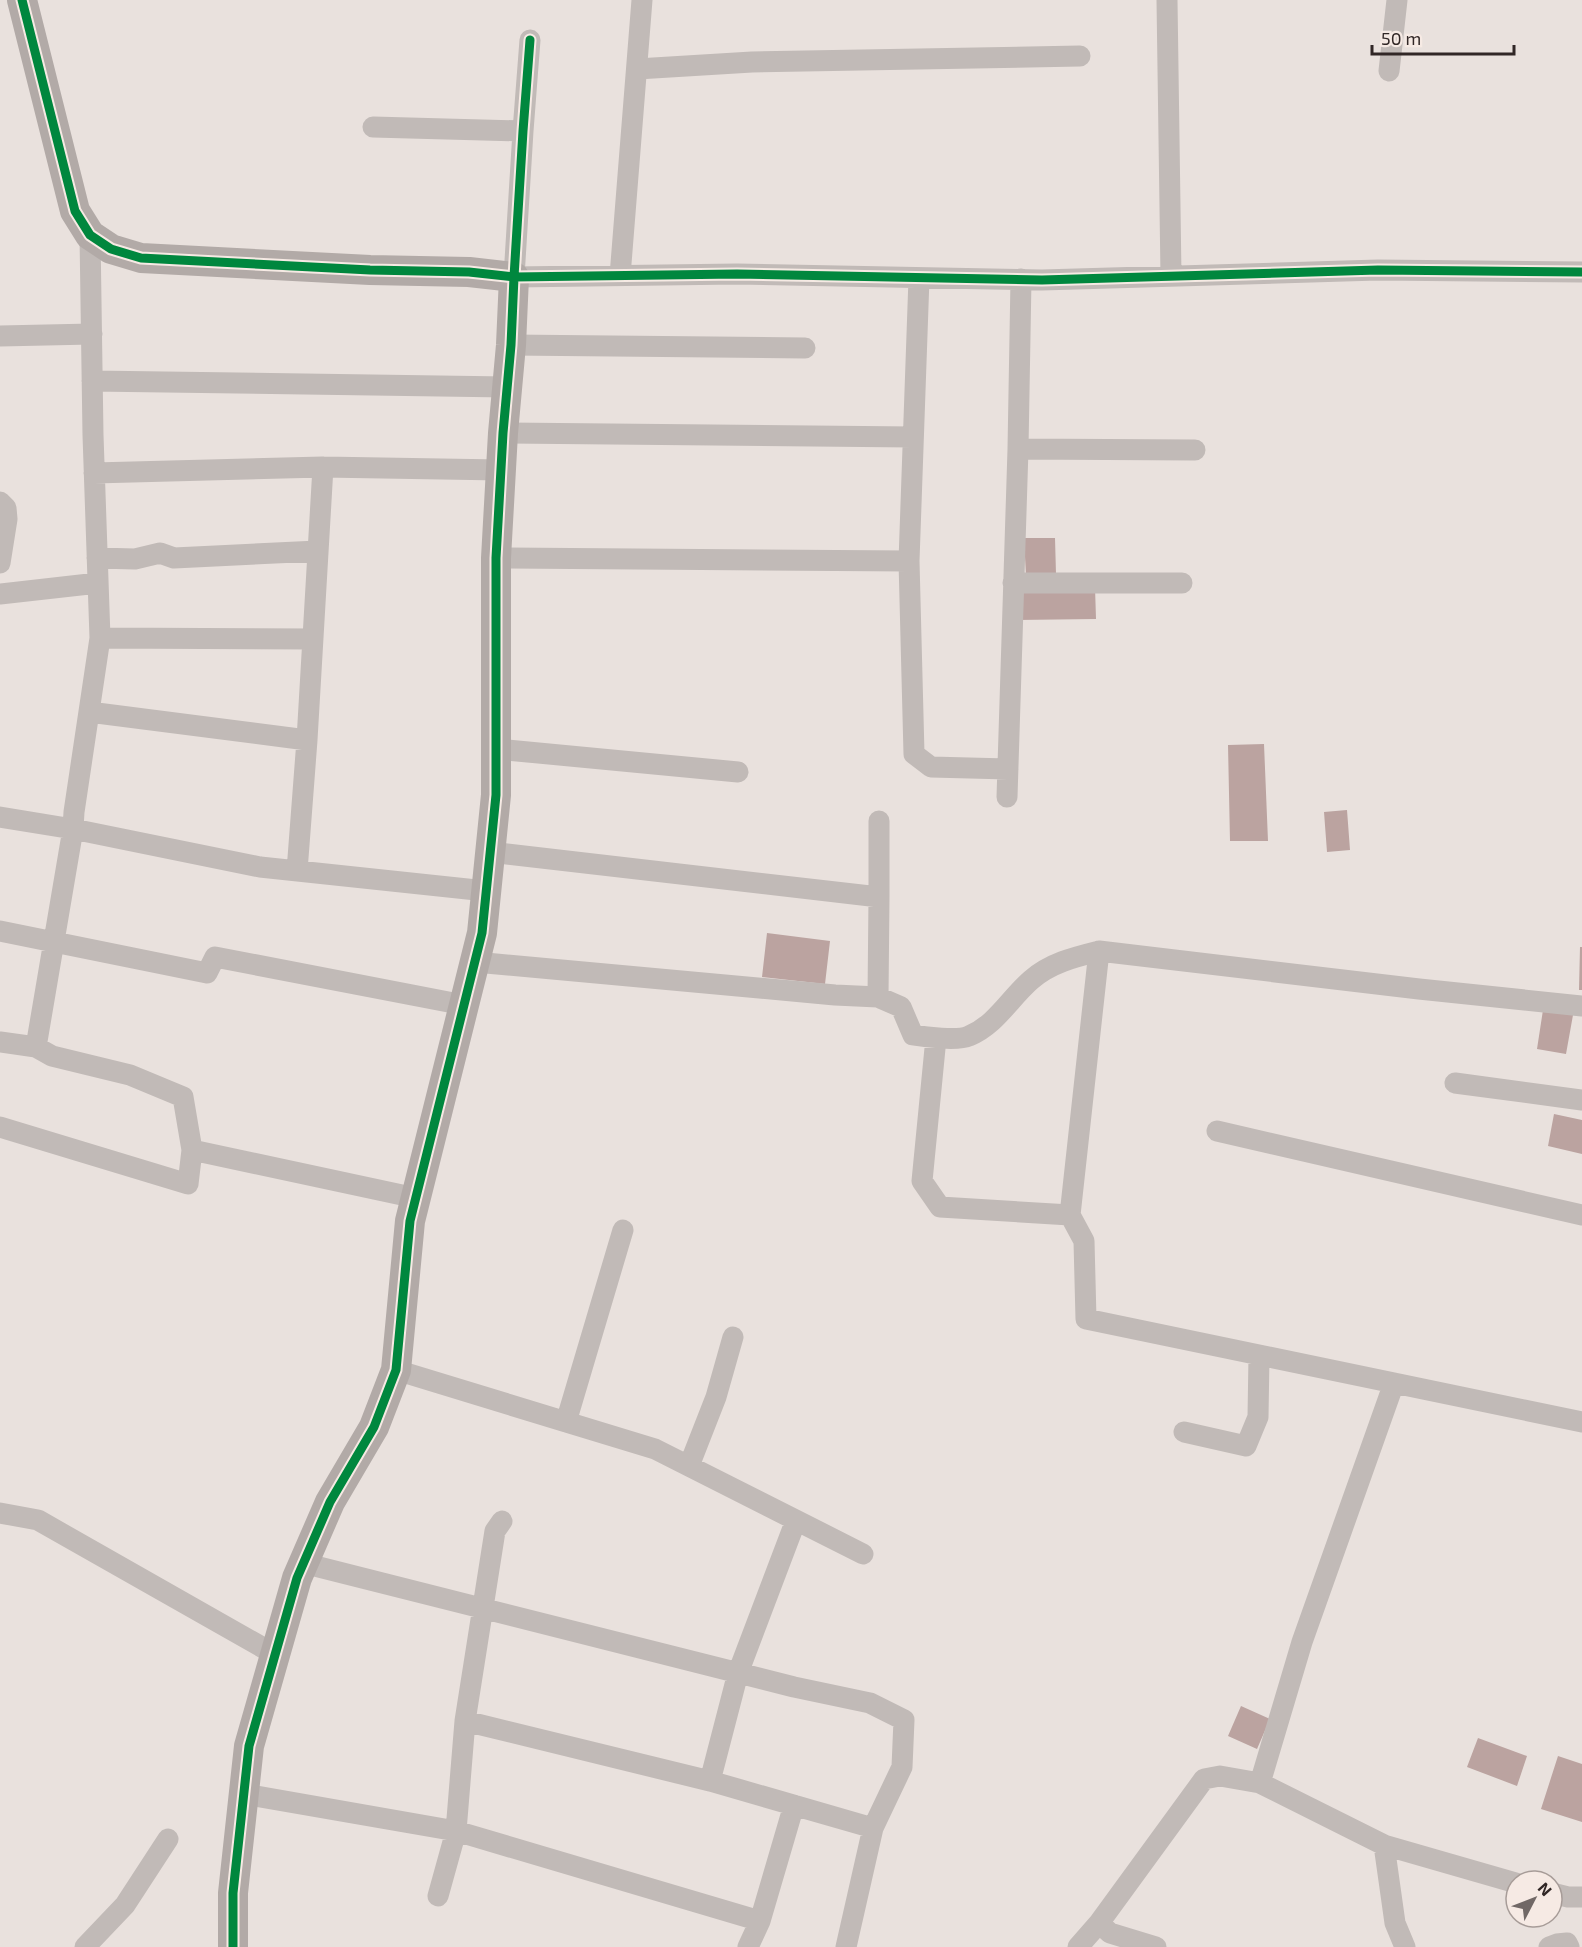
<svg xmlns="http://www.w3.org/2000/svg" width="1582" height="1947" font-family="'Exo 2',sans-serif">
<style>
.building{fill:#bba3a0}
.lines{fill:none;stroke-linecap:round;stroke-linejoin:round}
.street{stroke:#c1bab7;stroke-width:21}
.secondary{stroke:#b2aaa7;stroke-width:30}
.cycleway-casing{stroke:#f6eae4;stroke-width:13}
.cycleway{stroke:#00873e;stroke-width:9}
</style>
<rect width="100%" height="100%" fill="#e9e1dd"/>
<!-- building -->
<path class="building" d="M1024,538H1055L1056,574L1026,575Z
M1095,587L1096,619L1017,620V588Z
M1264,744L1268,841H1230L1228,745Z
M1347,810L1350,850L1327,852L1324,812Z
M767,933L830,941L825,984L762,977Z
M1580,947H1582V990H1579Z
M1543,1010L1573,1015L1566,1054L1537,1049Z
M1554,1114L1582,1120V1154L1548,1146Z
M1241,1706L1270,1719L1257,1749L1228,1736Z
M1478,1738L1527,1756L1517,1786L1467,1767Z
M1558,1756L1582,1764V1822L1541,1809Z"/>
<g class="lines">
<!-- street -->
<path class="street" d="M1167,0L1171,276
M530,40L523,131L514,277L737,274L1042,280L1378,270L1582,272
M637,69L752,62L1080,56
M1389,71L1397,0
M373,127L523,131
M90,235L93,435L100,638L74,812L73,829L260,867L486,891
M620,276L642,0
M0,336L92,334
M511,345L805,348
M92,381L507,387
M503,433L913,437
M1018,449L1195,450
M94,473L323,467L501,470
M0,502L6,508L7,519L0,563
M97,558L135,559L160,553L174,558L318,551
M496,558L909,561L919,278
M909,561L914,754L931,767L1008,769
M1013,583H1182
M0,594L98,583
M100,638L313,639
M89,712L307,740
M496,749L738,772
M1007,797L1018,449L1021,279
M0,817L73,829L36,1047
M490,852L879,897L878,997
M297,871L307,740L323,467
M879,897V821
M0,931L207,973L215,957L464,1005
M1099,951L1070,1215L1084,1241L1086,1319L1582,1422
M475,962L835,995L878,997L901,1007L913,1035C925,1037 958,1041 969,1036C996,1025 1010,998 1031,980C1050,963 1075,957 1099,951L1419,989L1582,1006
M936,1038L922,1181L940,1207L1070,1215
M0,1042L36,1047L52,1056L130,1075L183,1097L192,1150
M1455,1083L1582,1100
M0,1127L188,1184L192,1150L416,1198
M1217,1131L1582,1215
M396,1370L655,1449L863,1554
M566,1422L623,1230
M1184,1432L1246,1446L1258,1417L1259,1356
M689,1466L716,1397L733,1337
M0,1513L38,1520L274,1654
M303,1563L794,1687L870,1703L904,1720L902,1767L873,1828L846,1947
M465,1721L710,1781L873,1828
M710,1781L738,1673L796,1520
M1260,1783L1302,1642L1394,1383
M244,1794L456,1831L760,1921
M1552,1893L1568,1897H1582
M438,1896L456,1831L465,1721L495,1531L502,1521
M1099,1923L1110,1933L1156,1947
M85,1947L125,1905L168,1839
M748,1947L760,1921L794,1805
M1078,1947L1099,1923L1204,1779L1220,1776L1260,1783L1384,1845
M1405,1947L1395,1923L1384,1845L1516,1883
M1549,1947L1557,1944L1567,1943L1569,1947"/>
<!-- secondary -->
<path class="secondary" d="M22,0L75,211L90,235L111,249L141,258L370,270L469,272L514,277L511,345L503,433L496,558V795L482,933L410,1221L396,1370L374,1427L330,1502L297,1578L249,1746L233,1893V1947"/>
<!-- cycleway casing -->
<g class="cycleway-casing">
<path id="cycleway" d="M22,0L75,211L90,235L111,249L141,258L370,270L469,272L514,277L511,345L503,433L496,558V795L482,933L410,1221L396,1370L374,1427L330,1502L297,1578L249,1746L233,1893V1947
M530,40L523,131L514,277L737,274L1042,280L1378,270L1582,272"/>
</g>
<!-- cycleway -->
<use href="#cycleway" class="cycleway"/>
</g>
<!-- north arrow -->
<g transform="translate(1534 1899) rotate(48)"><circle r="28" fill="#f6eae4" stroke="#a79c98" stroke-width="1.5"/>
<path d="M0-4.5L10 22L0 15L-10 22Z" fill="#716866"/>
<text y="-9" font-size="16" font-weight="bold" text-anchor="middle" fill="#312726">N</text>
</g>
<!-- scale -->
<path d="M1372 45v9h142v-9" fill="none" stroke="#312726" stroke-width="3"/>
<text x="1381" y="45" font-size="18" fill="#312726" stroke="#f6eae4" stroke-width="4.5" paint-order="stroke">50 m</text>
</svg>
